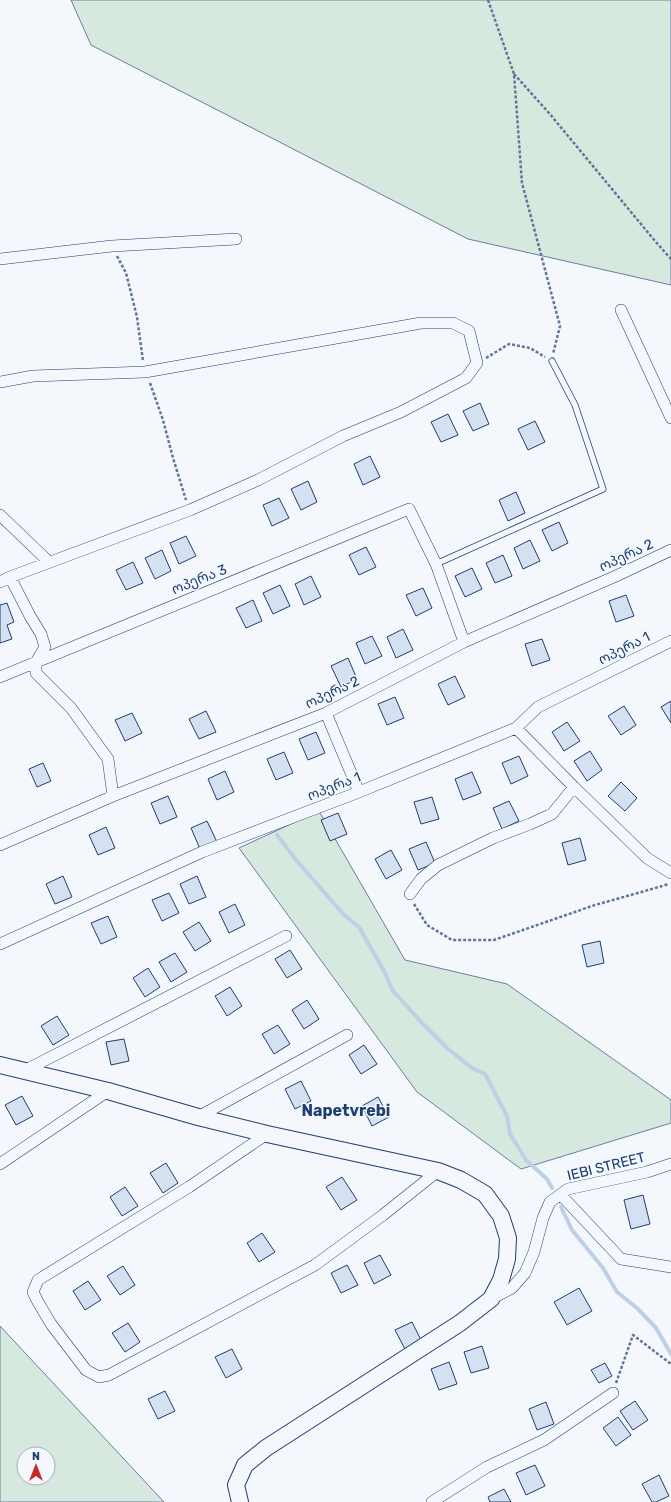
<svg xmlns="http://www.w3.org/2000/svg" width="671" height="1502" font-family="Rubik,'Noto Sans Georgian',sans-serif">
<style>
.green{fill:#d7e8df;stroke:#687fa3;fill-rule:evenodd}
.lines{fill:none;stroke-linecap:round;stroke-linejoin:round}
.stream{stroke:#bed0e5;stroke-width:4}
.building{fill:#d5e0f0;stroke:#1d3f73}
.lane-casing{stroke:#1d3f73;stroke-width:7}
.street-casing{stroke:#1d3f73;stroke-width:12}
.secondary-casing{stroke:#1d3f73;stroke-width:18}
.path{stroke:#5e769c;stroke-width:2.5;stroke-dasharray:3 2;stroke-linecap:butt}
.lane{stroke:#f4f7fb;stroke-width:5.5}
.street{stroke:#f4f7fb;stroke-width:11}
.secondary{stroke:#f4f7fb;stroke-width:16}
.labels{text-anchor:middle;stroke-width:3;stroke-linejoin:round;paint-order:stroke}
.street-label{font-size:14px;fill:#1d3f73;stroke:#f4f7fb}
.quarter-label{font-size:16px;font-weight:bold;fill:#1d3f73;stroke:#f4f7fb}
</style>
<rect width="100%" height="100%" fill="#f4f7fb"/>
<!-- green -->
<path class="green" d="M71,0H671V285L468,239L91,45Z
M319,811L405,960L507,984L671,1100V1123L521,1169L417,1092L239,848Z
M0,1326L164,1502H0ZM24,1454H48V1478H24Z"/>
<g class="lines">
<!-- stream -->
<path class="stream" d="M277,835L297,861L344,915L359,927L384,971L393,991L424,1025L448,1049L472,1068L485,1074L507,1116L510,1134L526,1160L547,1179L552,1188
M561,1207L572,1230L603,1268L617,1292L637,1308L656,1328L671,1354"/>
</g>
<!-- building -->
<path class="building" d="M480,403L489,424L473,431L463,411Z
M448,414L458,435L441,442L431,422Z
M535,421L545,442L528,450L518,429Z
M370,456L380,477L363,485L354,464Z
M308,481L317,502L301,510L291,489Z
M516,492L525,513L508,521L499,500Z
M279,498L289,518L272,526L263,505Z
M559,522L568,543L552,551L542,530Z
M186,536L196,556L179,564L170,543Z
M530,540L540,561L523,569L514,548Z
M366,547L376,567L359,575L349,555Z
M162,550L171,571L155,579L145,558Z
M503,555L512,576L495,583L486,563Z
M133,562L143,583L126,590L116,570Z
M472,568L482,589L465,597L455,576Z
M311,576L321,597L304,605L295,584Z
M280,585L290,606L273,614L263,593Z
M423,588L432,608L416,616L406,595Z
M626,595L634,616L616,622L609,601Z
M253,600L262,621L246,628L236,608Z
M7,603L14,622L7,625L12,639L0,643V605Z
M403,629L413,650L396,658L387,637Z
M372,636L382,656L365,664L356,643Z
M542,639L550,660L532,666L525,644Z
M348,658L357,679L341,687L331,666Z
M455,676L465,697L448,705L438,684Z
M395,697L404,718L387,725L378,704Z
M671,701V723L661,707Z
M624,706L636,725L621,735L608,716Z
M206,711L216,732L199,739L189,719Z
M132,713L142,733L125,741L115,720Z
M567,722L580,741L564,751L552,732Z
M316,732L325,753L308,760L299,739Z
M590,751L602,770L587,781L574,761Z
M284,752L293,773L276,780L267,759Z
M519,756L528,776L511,784L502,763Z
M43,763L51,781L37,787L29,769Z
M225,771L234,792L217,800L208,779Z
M472,772L481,793L463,800L455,779Z
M621,782L637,798L625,811L608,796Z
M168,796L177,817L160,824L151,803Z
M432,797L439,819L421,824L414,802Z
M509,801L519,821L502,829L493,808Z
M338,813L347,834L330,841L321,820Z
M207,821L217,842L200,849L191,828Z
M106,827L115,848L98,855L89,835Z
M580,838L586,860L568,865L562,843Z
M426,842L435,863L418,870L409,849Z
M391,850L402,870L386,879L375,859Z
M63,876L72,897L55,904L46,884Z
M197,876L206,897L189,904L180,884Z
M169,893L179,913L162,921L152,900Z
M235,904L245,925L229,933L219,912Z
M108,916L117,937L101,944L91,923Z
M199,922L211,941L195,951L183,932Z
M600,941L604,963L587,967L582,945Z
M290,950L302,969L287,978L275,959Z
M175,953L187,972L171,982L159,962Z
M148,968L160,987L145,997L133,978Z
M230,987L242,1006L227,1016L215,996Z
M307,1000L319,1019L304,1029L292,1010Z
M57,1016L69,1035L53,1045L41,1026Z
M278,1025L290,1044L274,1054L262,1034Z
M124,1039L129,1061L111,1065L106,1042Z
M364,1045L377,1064L361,1074L349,1055Z
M301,1081L311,1101L295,1109L285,1089Z
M22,1096L33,1116L16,1125L5,1105Z
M378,1097L389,1117L372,1126L362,1106Z
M166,1163L178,1183L163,1193L150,1173Z
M342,1177L357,1200L341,1210L326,1187Z
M125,1187L138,1206L122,1216L110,1197Z
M643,1195L650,1224L631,1229L624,1200Z
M262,1233L275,1252L259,1262L247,1243Z
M380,1255L391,1275L374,1284L364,1263Z
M347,1265L358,1285L341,1293L331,1273Z
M123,1266L135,1285L120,1295L107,1276Z
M88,1281L101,1300L85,1310L73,1291Z
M579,1288L592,1311L567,1325L554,1302Z
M412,1322L422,1342L406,1351L395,1330Z
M128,1323L140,1342L125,1352L112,1333Z
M482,1346L489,1368L471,1373L464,1352Z
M232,1349L242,1369L226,1378L215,1357Z
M449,1362L457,1384L439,1390L431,1369Z
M605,1363L612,1376L599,1383L591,1370Z
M165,1391L175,1411L158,1419L148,1399Z
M635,1401L648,1420L633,1430L620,1411Z
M546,1402L554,1424L537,1430L529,1409Z
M618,1417L631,1435L616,1446L603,1428Z
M535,1465L545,1486L526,1495L516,1473Z
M659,1475L669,1496L656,1502H652L642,1484Z
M504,1489L511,1502H490L488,1497Z"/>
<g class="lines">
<!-- lane casing -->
<g class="lane-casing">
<path id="lane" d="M436,564L603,489L575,405L552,361"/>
</g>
<!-- street casing -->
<g class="street-casing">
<path id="street" d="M0,259L112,246L236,239
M621,310L671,418
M0,382L33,376L145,372L421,323H453L469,331L477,363L466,378L401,412L343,436L258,480L190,510L10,577L0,582
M0,515L49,562
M10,577L30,616L41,634L45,647L36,662V673L71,708L108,759L113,796
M0,677L409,509L436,564L464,642
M326,713L359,792
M516,728L574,787L647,858L671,873
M0,845L113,796L326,713L464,642L616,576L671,550
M410,894L421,879L438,865L493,838L530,824L552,814L574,787
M0,944L202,852L359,792L516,728L538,707L671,641
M24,1071L286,936
M198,1117L347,1035
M267,1134L189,1187L38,1280L33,1292L38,1302L51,1324L86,1370L99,1377L109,1375L315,1265L383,1215L438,1171
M0,1164L108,1091
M561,1195L621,1259L671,1267
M491,1299L512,1288L525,1273L534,1252L543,1218L550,1202L568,1189L647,1172L671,1164
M432,1502L487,1467L544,1440L613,1393"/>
</g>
<!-- secondary casing -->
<g class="secondary-casing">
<path id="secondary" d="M0,1065L108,1091L198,1117L267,1134L438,1171L461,1180L485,1194L501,1216L508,1238L507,1259L501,1280L491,1299L460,1323L266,1448L245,1465L236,1485L240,1502"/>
</g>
<!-- path -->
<path class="path" d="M488,0L514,74L522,183L560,326L553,354
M514,74L549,113L655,241L671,259
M117,256L126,273L137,317L143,361
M486,358L509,344L530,348L545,357
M150,383L163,420L173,458L186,500
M414,904L427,925L452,940H494L595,905L645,891L669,884
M616,1383L633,1335L671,1364"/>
<!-- lane -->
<use href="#lane" class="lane"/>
<!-- street -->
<use href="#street" class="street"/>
<!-- secondary -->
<use href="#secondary" class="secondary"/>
</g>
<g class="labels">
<!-- street labels -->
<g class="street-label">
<text transform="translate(626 555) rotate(-25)" y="5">ოპერა 2</text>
<text transform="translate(199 579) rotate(-22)" y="5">ოპერა 3</text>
<text transform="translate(624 648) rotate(-27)" y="5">ოპერა 1</text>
<text transform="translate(332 692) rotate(-25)" y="5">ოპერა 2</text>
<text transform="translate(334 786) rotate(-21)" y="5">ოპერა 1</text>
<text transform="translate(606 1166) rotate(-14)" y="5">IEBI STREET</text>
</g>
<!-- quarter labels -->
<g class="quarter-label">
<text x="346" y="1116">Napetvrebi</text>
</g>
</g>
<!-- north arrow -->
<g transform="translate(36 1466)"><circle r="19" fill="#f4f7fb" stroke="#9eadc5"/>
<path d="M0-3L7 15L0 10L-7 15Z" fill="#c62828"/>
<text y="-6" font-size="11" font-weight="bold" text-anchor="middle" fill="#1d3f73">N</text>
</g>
</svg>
